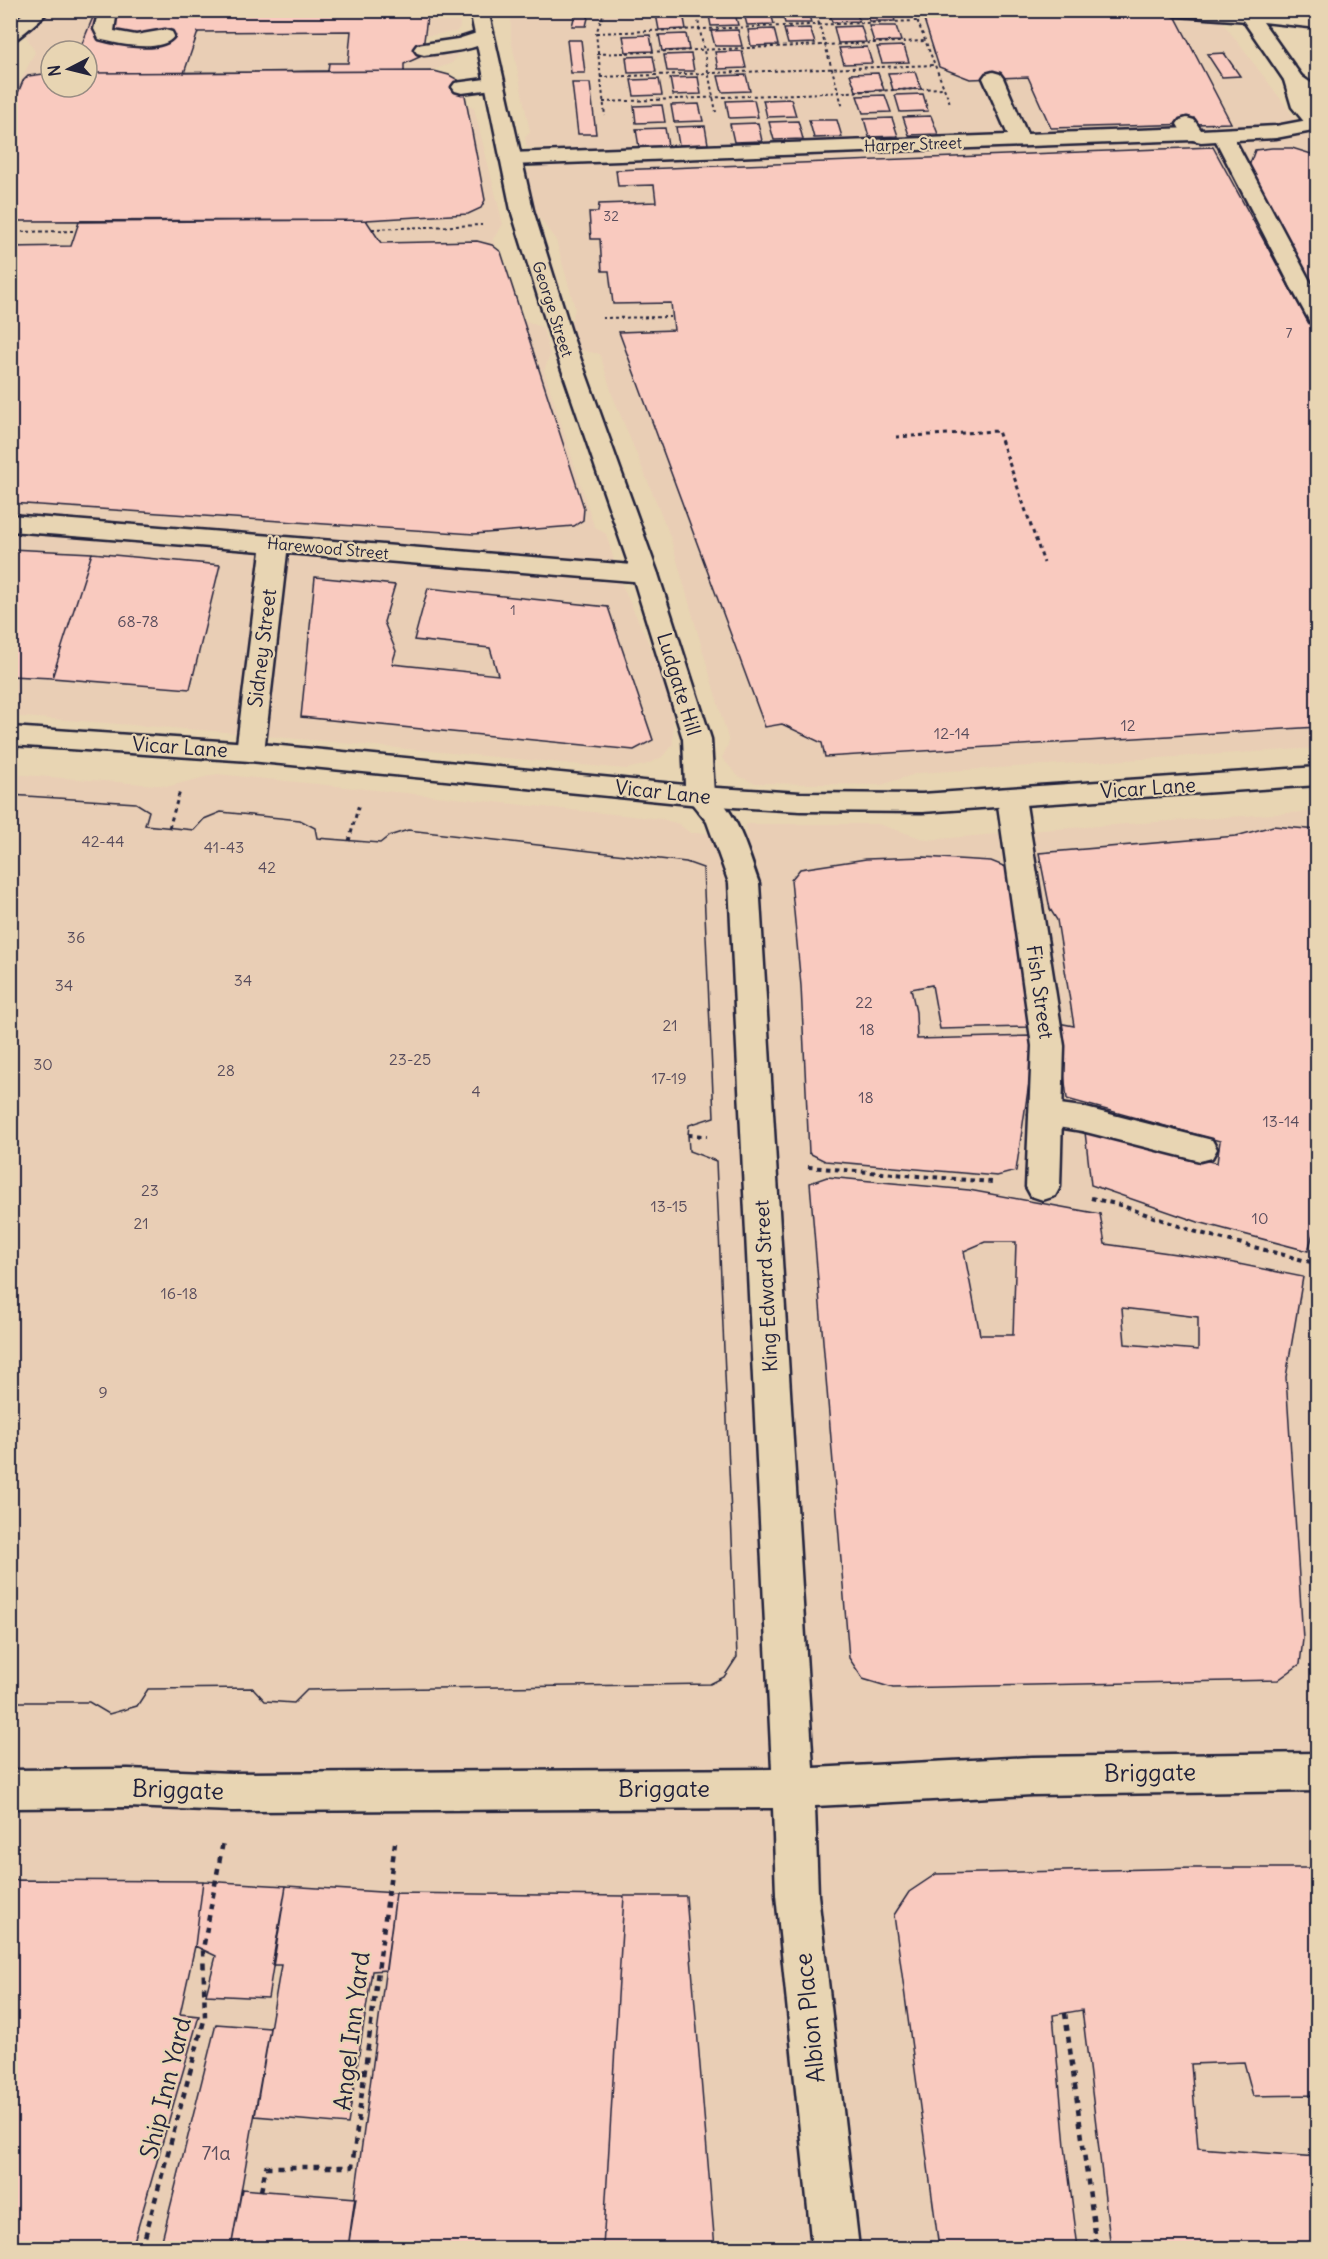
<svg xmlns="http://www.w3.org/2000/svg" width="1328" height="2259" font-family="Delius,sans-serif">
<style>
.built{fill:#e9ceb5;fill-rule:evenodd}
.building{fill:#f9cabf;stroke:#22223b;stroke-width:1.5;fill-rule:evenodd}
.lines{fill:none;stroke-linecap:round;stroke-linejoin:round}
.service-casing{stroke:#22223b;stroke-width:5}
.pedestrian-casing{stroke:#22223b;stroke-width:5}
.minor-casing{stroke:#22223b;stroke-width:5}
.path-far3{stroke:#22223b;stroke-width:2;stroke-dasharray:3 3;stroke-linecap:butt}
.path-far2{stroke:#22223b;stroke-width:3;stroke-dasharray:4 4;stroke-linecap:butt}
.path-far1{stroke:#22223b;stroke-width:4;stroke-dasharray:4.5 4.5;stroke-linecap:butt}
.path{stroke:#22223b;stroke-width:4.5;stroke-dasharray:6 6;stroke-linecap:butt}
.service{fill:#e8d5b3;fill-rule:evenodd}
.pedestrian{fill:#e8d5b3;fill-rule:evenodd}
.minor{fill:#e8d5b3;fill-rule:evenodd}
.labels{text-anchor:middle;stroke-width:4.5;stroke-linejoin:round;paint-order:stroke}
.far-number-label{font-size:14px;fill:#584c5c}
.far-street-label{font-size:16px;fill:#22223b;stroke:#e8d5b3}
.number-label{font-size:16px;fill:#584c5c}
.street-label{font-size:20px;fill:#22223b;stroke:#e8d5b3}
.near-number-label{font-size:20px;fill:#584c5c}
.near-street-label{font-size:24px;fill:#22223b;stroke:#e8d5b3}
</style>
<rect width="100%" height="100%" fill="#e8d5b3"/>
<filter id="ink" filterUnits="userSpaceOnUse"><feTurbulence type="fractalNoise" baseFrequency=".0167" numOctaves="2"/><feDisplacementMap in="SourceGraphic" scale="12" xChannelSelector="R" yChannelSelector="G"/><feConvolveMatrix kernelMatrix="1 2 1 2 8 2 1 2 1" color-interpolation-filters="sRGB"/></filter>
<g filter="url(#ink)">
<!-- built -->
<path class="built" d="M51,11H460V27L456,32L416,37L419,52L457,51L458,56L452,63L428,72L464,102L474,108L503,224L493,239L520,318L543,328L550,355L544,371L594,526L606,534L621,583L667,683L673,721V744L662,757L648,764L626,769L213,731L11,716L10,101L35,52L25,34L38,20ZM51,51H87V87H51Z
M511,11H1214L1317,147V748L918,773L881,785L754,783L738,776L722,758L729,742L670,536L612,394L600,354L579,350L570,326L575,308L556,240L530,206L524,173L529,169L546,165L543,149L527,148L525,138L530,132L511,39Z
M10,774L170,786L217,774L662,819L679,824L690,833L747,834L745,825L750,824H878L927,840L1041,830L1317,811V2248H11Z"/>
<!-- building -->
<path class="building" d="M96,10H428L422,56L404,64V71L87,73V51H79Z
M576,10H590L586,26H572Z
M708,10H734L738,25L711,26Z
M743,10H770L774,24L747,25Z
M781,10H808L811,23H785Z
M829,10H856L859,21L832,22Z
M865,10H892L895,21H869Z
M921,10H1172L1231,123L1051,128L1028,77L970,79L939,67Z
M683,13L686,29L659,30L656,14Z
M861,26L866,42L838,43L834,27Z
M869,26H896L901,41L874,42Z
M810,28L815,43L788,44L784,29Z
M774,29L778,45L751,46L748,30Z
M738,30L742,46H715L711,31Z
M351,31L348,63H329L328,71L184,73L198,32Z
M686,34L689,50L662,51L659,35Z
M650,35L653,51L626,52L623,36Z
M567,40H581L585,73H571Z
M904,46L909,62L882,63L877,47Z
M867,47L872,63L844,64L839,48Z
M742,51L746,68L718,69L715,52Z
M1224,53L1240,76L1222,77L1207,54Z
M691,54L694,71H667L664,55Z
M653,56L656,72L628,73L626,57Z
M434,71L449,75L460,81L464,90L485,200L481,208L468,214L366,220L10,221V112L23,81L28,76L51,73V87H87V73Z
M915,72L921,89L893,90L888,73Z
M878,73L884,90L856,91L850,74Z
M746,75L750,91L722,92L718,76Z
M698,77L701,94L673,95L670,78Z
M659,79L662,95L634,96L631,80Z
M572,83H590L596,134H578Z
M923,94L928,111L900,112L895,95Z
M885,95L891,112L863,113L857,96Z
M791,99L796,116L767,117L763,100Z
M754,100L758,117L729,118L726,101Z
M699,104L703,121L674,122L671,105Z
M662,105L665,122L636,123L634,106Z
M931,116L938,134L909,135L903,117Z
M892,118L898,136L869,137L864,119Z
M809,120H837L842,137L814,138Z
M798,121L803,139L774,140L769,122Z
M758,123L762,141L734,142L730,124Z
M705,126L708,144L679,145L676,127Z
M665,128L668,146L639,147L636,129Z
M1213,147L1318,340V727L825,757L822,743L782,724L765,727L619,332L674,330L671,303L613,304L609,271H602L600,239H591L589,212H598L599,204L656,202L654,185L618,186L616,170Z
M1272,148H1292L1318,156V287L1313,288L1249,166L1255,150Z
M366,220L381,243L477,241L492,245L501,252L584,508L583,520L574,526L474,534L10,503V247L71,246L79,222Z
M10,549L92,553L52,678L10,676Z
M92,553L220,565L190,689L52,678Z
M315,577L395,585L384,622L396,651L392,664L498,675L490,648L414,640L428,588L608,607L653,740L634,750L301,717Z
M10,795L136,803L149,811L145,825L194,830L204,819L221,812L300,820L315,828L317,838L380,843L389,836L408,830L686,862L703,868L714,1117L689,1125L688,1135L689,1151L716,1161L737,1657L724,1677L710,1684L307,1690L294,1703L265,1701L253,1688L148,1689L137,1706L109,1714L89,1702H10Z
M10,795L136,803L149,811L145,825L194,830L204,819L221,812L300,820L315,828L317,838L380,843L389,836L408,830L686,862L703,868L714,1117L689,1125L688,1135L689,1151L716,1161L737,1657L724,1677L710,1684L307,1690L294,1703L265,1701L253,1688L148,1689L137,1706L109,1714L89,1702H10Z
M1273,826L1318,830V1216L1308,1251L1198,1222L1091,1185L1085,1132L1217,1163L1220,1141L1067,1099L1058,1023L1074,1026L1057,920L1050,909L1039,853L1236,836Z
M923,857L991,861L1006,867L1014,905L1030,1027L940,1029L932,985L911,989L916,1012L917,1039L1032,1036L1034,1049L1016,1171L997,1176L825,1161L809,1153L801,986L791,880L800,869L866,859Z
M827,1177L969,1190L1100,1214L1105,1244L1219,1260L1303,1277L1286,1377L1303,1639L1300,1664L1278,1680L893,1688L863,1679L849,1658L810,1183ZM985,1242H1016L1013,1335H980L964,1251ZM1122,1308L1198,1317V1350L1125,1344Z
M1195,1868H1318V2099L1317,2095L1253,2096L1244,2062L1191,2064L1198,2148L1318,2157V2248H1111L1082,2010L1053,2015L1065,2146L1078,2248H939L894,1915L909,1892L936,1874Z
M10,1880L203,1881L195,1946L180,2014L199,2016L132,2248H10Z
M203,1881L286,1886L268,1998L206,1995L216,1956L195,1946Z
M286,1886L396,1893L386,1970L372,1971L348,2124L255,2116L281,1965H272Z
M396,1893L624,1896L603,2248H348Z
M624,1896H686L715,2248H603Z
M216,2024L270,2028L231,2248H160Z
M242,2189L356,2198L348,2248H231Z"/>
<g class="lines">
<!-- service casing -->
<g class="service-casing">
<path id="service" d="M99,10H117L114,31L136,35L165,30L172,32L174,36C162,54 117,44 99,39L94,29Z
M1168,10H1252L1257,15L1255,19L1248,21L1177,16L1170,14Z
M483,31L490,33L492,37C483,50 440,53 424,55L417,53L414,49L417,45L458,39Z
M1294,74L1301,76L1318,88V103C1306,100 1291,89 1284,80L1287,76Z
M493,78L500,80L503,84L500,88L462,93L455,91L452,87L455,83Z
M1187,118L1194,120L1201,130L1276,126L1318,118V130L1276,138L1235,140L1312,285L1309,290L1301,292L1293,290L1290,285L1216,141L1201,142L1185,138L1177,124L1180,120Z
M1318,767V785L922,812L800,811L700,805L690,803L686,796L690,789L700,787L800,793L922,794Z
M1045,1102L1082,1107L1200,1137L1212,1140L1217,1149L1212,1158L1200,1161L1082,1131L1033,1123L1029,1114L1033,1105Z"/>
</g>
<!-- pedestrian casing -->
<g class="pedestrian-casing">
<path id="pedestrian" d="M993,72L1000,74L1003,78L1027,134L1192,128L1199,130L1202,134L1199,138L1192,140L510,165L503,163L500,159L503,155L510,153L1008,135L983,78L986,74Z
M1301,278L1309,280L1318,295V324L1310,322L1290,285L1293,280Z
M10,515L645,566L654,569L658,574L654,579L645,582L287,553L264,752L260,758L250,761L240,758L236,752L261,551L10,531Z
M700,787C734,796 748,853 759,883L813,1768L1032,1757L1318,1753V1791L1032,1795L815,1806L818,1895L859,2248H812L776,1895L773,1808L232,1811L128,1807L10,1808V1770L128,1769L232,1773L772,1769L729,883L707,822L686,796L690,789Z
M1011,789L1021,791L1025,798L1064,1046L1060,1187L1055,1196L1043,1200L1031,1196L1026,1187L1032,1046L997,798L1001,791Z"/>
</g>
<!-- minor casing -->
<g class="minor-casing">
<path id="minor" d="M27,10H49C45,16 15,41 10,43V25Z
M470,10H488L533,210L572,335L658,574L711,739L714,796L710,803L700,805L250,761L10,745V727L250,743L685,785L683,739L632,574L550,335L511,210Z
M1236,10L1318,16V28L1263,22L1304,80L1312,106L1318,113V132L1311,130L1292,107L1284,80Z"/>
</g>
<!-- path-far3 -->
<path class="path-far3" d="M605,10L596,33L605,116
M696,10L716,112
M815,10L843,108
M913,10L950,103
M605,11L617,10
M596,33L917,21
M597,54L925,41
M600,77L935,65
M603,102L944,88
M372,229L482,225
M10,232L76,231
M602,318L673,317"/>
<!-- path-far2 -->
<path class="path-far2" d="M896,437L998,431L1044,563
M169,828L180,791
M349,841L359,804"/>
<!-- path-far1 -->
<path class="path-far1" d="M688,1135L707,1136
M808,1167L992,1182
M1091,1198L1120,1205L1193,1231L1318,1264"/>
<!-- path -->
<path class="path" d="M1065,2013L1097,2248
M261,2191L266,2167H352L395,1843
M142,2248L205,2017L203,1949L223,1842"/>
<!-- service -->
<use href="#service" class="service"/>
<!-- pedestrian -->
<use href="#pedestrian" class="pedestrian"/>
<!-- minor -->
<use href="#minor" class="minor"/>
</g>
</g>
<g class="labels">
<!-- far-number labels -->
<g class="far-number-label">
<text x="611" y="221">32</text>
<text x="1289" y="338">7</text>
<text x="513" y="615">1</text>
</g>
<!-- far-street labels -->
<g class="far-street-label">
<text transform="translate(913 144) rotate(-2)" y="6">Harper Street</text>
<text transform="translate(553 309) rotate(72)" y="6">George Street</text>
<text transform="translate(328 548) rotate(5)" y="6">Harewood Street</text>
</g>
<!-- number labels -->
<g class="number-label">
<text x="138" y="627">68-78</text>
<text x="1128" y="731">12</text>
<text x="952" y="739">12-14</text>
<text x="103" y="847">42-44</text>
<text x="224" y="853">41-43</text>
<text x="267" y="873">42</text>
<text x="76" y="943">36</text>
<text x="243" y="986">34</text>
<text x="64" y="991">34</text>
<text x="864" y="1008">22</text>
<text x="670" y="1031">21</text>
<text x="867" y="1035">18</text>
<text x="410" y="1065">23-25</text>
<text x="43" y="1070">30</text>
<text x="226" y="1076">28</text>
<text x="669" y="1084">17-19</text>
<text x="476" y="1097">4</text>
<text x="866" y="1103">18</text>
<text x="1281" y="1127">13-14</text>
<text x="150" y="1196">23</text>
<text x="669" y="1212">13-15</text>
<text x="1260" y="1224">10</text>
<text x="141" y="1229">21</text>
<text x="179" y="1299">16-18</text>
<text x="103" y="1398">9</text>
</g>
<!-- street labels -->
<g class="street-label">
<text transform="translate(262 648) rotate(-83)" y="7">Sidney Street</text>
<text transform="translate(679 684) rotate(73)" y="7">Ludgate Hill</text>
<text transform="translate(180 747) rotate(4)" y="7">Vicar Lane</text>
<text transform="translate(1148 788) rotate(-4)" y="7">Vicar Lane</text>
<text transform="translate(663 792) rotate(6)" y="7">Vicar Lane</text>
<text transform="translate(1040 992) rotate(82)" y="7">Fish Street</text>
<text transform="translate(766 1286) rotate(-93)" y="7">King Edward Street</text>
</g>
<!-- near-number labels -->
<g class="near-number-label">
<text x="216" y="2160">71a</text>
</g>
<!-- near-street labels -->
<g class="near-street-label">
<text transform="translate(1150 1773) rotate(-1)" y="8">Briggate</text>
<text x="664" y="1797">Briggate</text>
<text transform="translate(178 1790) rotate(2)" y="8">Briggate</text>
<text transform="translate(810 2018) rotate(-96)" y="8">Albion Place</text>
<text transform="translate(352 2031) rotate(-83)" y="8">Angel Inn Yard</text>
<text transform="translate(166 2088) rotate(-76)" y="8">Ship Inn Yard</text>
</g>
</g>
<!-- margin -->
<rect width="1328" height="2259" fill="none" stroke="#e8d5b3" stroke-width="36"/>
<rect x="18" y="18" width="1292" height="2223" fill="none" stroke="#22223b" stroke-width="2" filter="url(#ink)"/>
<!-- north arrow -->
<g transform="translate(69 69) rotate(263)"><circle r="28" fill="#e8d5b3" stroke="#998d83" stroke-width="1.5"/>
<path d="M0-4.5L10 22L0 15L-10 22Z" fill="#22223b"/>
<text y="-9" font-size="16" font-weight="bold" text-anchor="middle" fill="#22223b">N</text>
</g>
</svg>
